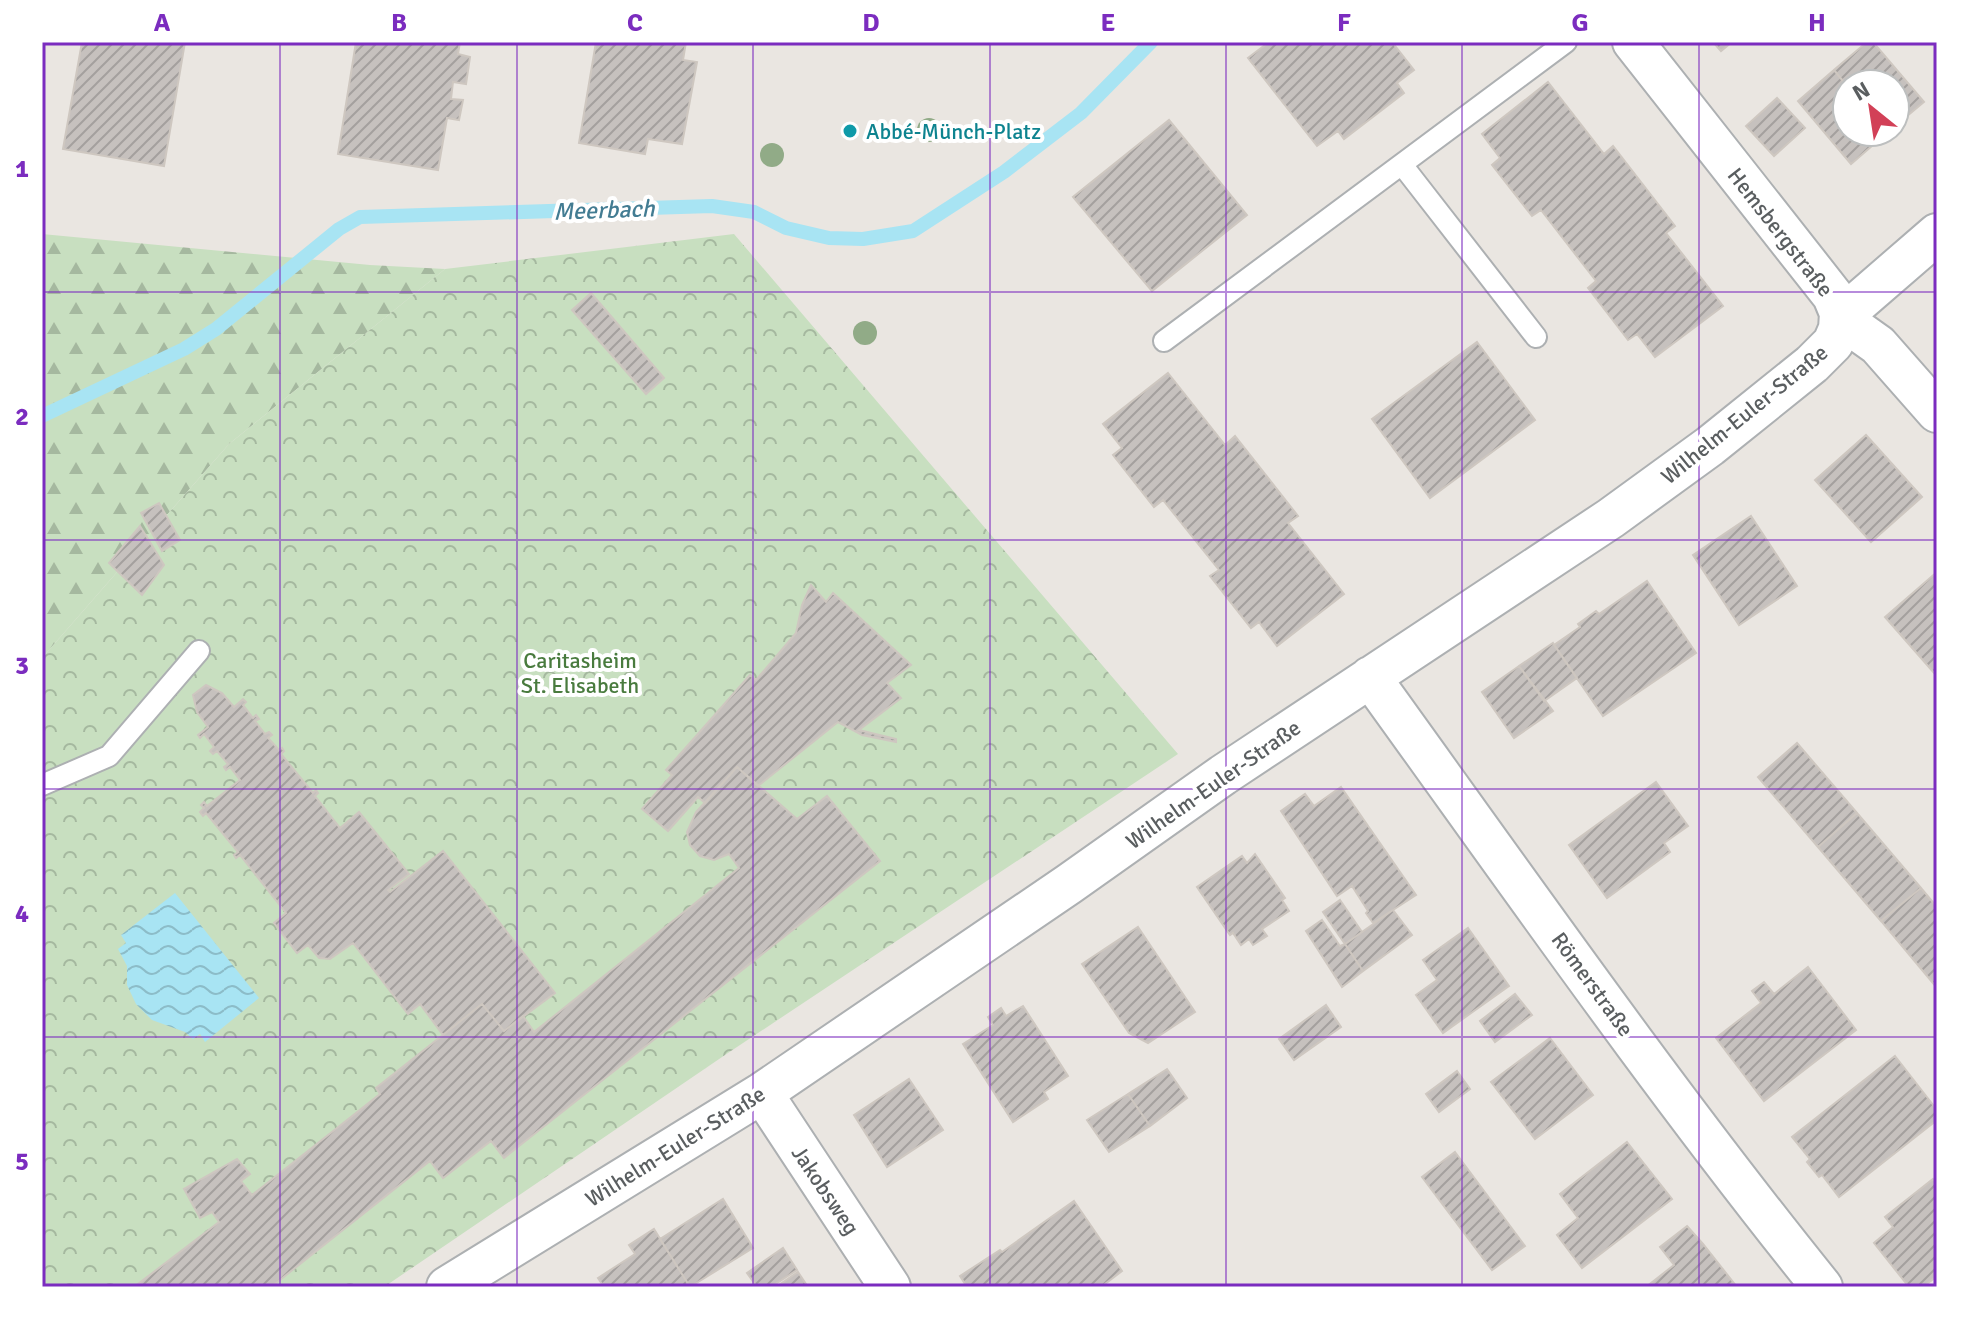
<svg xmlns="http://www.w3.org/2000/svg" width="1979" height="1329" font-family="Signika,sans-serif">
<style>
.forest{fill:url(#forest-firs)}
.park{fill:url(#park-crowns)}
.water{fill:url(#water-waves)}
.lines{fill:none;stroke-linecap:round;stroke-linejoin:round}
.stream{stroke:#a8e4f3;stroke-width:14}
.building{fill:url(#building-hatch);stroke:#cec7c0;stroke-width:2}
.service-casing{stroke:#adb0b2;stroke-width:24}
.minor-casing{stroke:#adb0b2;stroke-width:44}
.service{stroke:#fff;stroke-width:20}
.minor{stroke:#fff;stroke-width:40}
.tree{fill:#91ab87}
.grid{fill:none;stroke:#7b2cbf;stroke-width:2;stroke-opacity:0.55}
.culture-dot{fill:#0f9aa8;stroke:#fff;stroke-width:3}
.labels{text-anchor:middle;stroke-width:8;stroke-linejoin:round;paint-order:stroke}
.culture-label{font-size:22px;fill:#0d838f;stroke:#fff;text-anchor:start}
.street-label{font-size:22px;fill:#5a5e60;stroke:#fff}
.park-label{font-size:22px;fill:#497b3e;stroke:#fff}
.water-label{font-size:24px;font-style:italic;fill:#437c92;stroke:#fff}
.neatline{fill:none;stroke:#7b2cbf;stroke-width:3}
.grid-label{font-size:26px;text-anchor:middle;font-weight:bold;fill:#7b2cbf}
</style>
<defs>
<pattern id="forest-firs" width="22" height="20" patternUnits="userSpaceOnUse" patternTransform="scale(2)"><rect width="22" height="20" fill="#c8dfc0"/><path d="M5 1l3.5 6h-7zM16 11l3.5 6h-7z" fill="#a5b89f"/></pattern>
<pattern id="park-crowns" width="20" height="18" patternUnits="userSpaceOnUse" patternTransform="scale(2)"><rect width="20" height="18" fill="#c8dfc0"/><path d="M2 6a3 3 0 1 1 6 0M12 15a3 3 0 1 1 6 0" fill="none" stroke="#a5b89f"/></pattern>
<pattern id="water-waves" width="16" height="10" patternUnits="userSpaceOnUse" patternTransform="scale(2)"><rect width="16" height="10" fill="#a8e4f3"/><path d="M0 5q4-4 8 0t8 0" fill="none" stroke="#8cbcc8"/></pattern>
<pattern id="building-hatch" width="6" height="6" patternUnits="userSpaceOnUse" patternTransform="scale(2)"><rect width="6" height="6" fill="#c6c1be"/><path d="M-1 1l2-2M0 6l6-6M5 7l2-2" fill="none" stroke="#a4a09e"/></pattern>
</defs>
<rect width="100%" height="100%" fill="#eae6e1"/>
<!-- forest -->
<path class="forest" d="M42,234L370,265L445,269L229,444L42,658Z"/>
<!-- park -->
<path class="park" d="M734,234L1178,754L725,1055L384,1287H42V658L229,444L445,269Z"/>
<!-- water -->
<path class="water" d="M175,893L259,998L205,1042L200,1034L193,1039L185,1032L152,1020L136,1004L127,985V966L118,949L126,943L121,935Z"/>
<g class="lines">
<!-- stream -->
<path class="stream" d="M42,416L184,349L216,329L339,229L360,217L712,206L754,212L786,228L829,238L863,239L913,231L1004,172L1081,113L1151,42"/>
</g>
<!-- building -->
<path class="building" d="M82,42H185L164,166L63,149Z
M356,42H460L458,54L470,57L466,84L453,82L451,99L463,100L459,120L447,118L438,170L338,154Z
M596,42H686L683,60L697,62L682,144L648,139L645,154L579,143Z
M1269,42H1392L1414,70L1397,83L1404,93L1344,139L1338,131L1317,146L1248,58Z
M1713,42H1732L1721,51Z
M1867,42H1873L1924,102L1895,126V84H1847V86L1834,70Z
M1834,70L1847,86V132L1887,133L1851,164L1798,101Z
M1548,82L1604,154L1613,146L1675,226L1666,233L1723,306L1655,357L1637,334L1628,340L1588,288L1596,281L1541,210L1532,216L1492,165L1500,158L1482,134Z
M1777,98L1805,128L1774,156L1746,126Z
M1169,120L1247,215L1152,291L1073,197Z
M591,293L664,378L646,394L572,310Z
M1477,342L1535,420L1430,498L1372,419Z
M1168,373L1225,445L1235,436L1298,516L1288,523L1344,594L1277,646L1259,622L1251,628L1210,576L1219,570L1163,500L1154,507L1113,455L1122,448L1103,424Z
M1866,435L1922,497L1871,542L1815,480Z
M159,503L180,540L162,551L141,513Z
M1751,516L1797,586L1739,625L1693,555Z
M140,526L164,565L142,595L109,563Z
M1937,572V672L1935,674L1885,617Z
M1647,581L1696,653L1603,716L1554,645L1580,627L1578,624L1596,611L1599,614Z
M811,585L826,602L833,593L911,665L887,683L901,698L859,730L896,739V742L862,735L838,722L758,786L737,767L705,803L698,797L668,831L642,809L672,775L666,770L750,675L756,680L796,633L802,605Z
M1553,643L1577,678L1544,701L1519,666Z
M1519,666L1553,711L1514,738L1482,692Z
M206,685L222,693L234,707L243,699L246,702L243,705L253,718L256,715L259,719L255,721L265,734L269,732L272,735L268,738L279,750L282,748L284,751L281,754L313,793L316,790L318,793L315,796L340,828L359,812L409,874L388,890L390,892L443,851L555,993L504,1031L482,1004L443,1035L420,1004L408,1014L353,943L330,959L319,958L308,945L297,953L274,923L286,913L240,855L236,858L234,855L238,852L206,813L203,816L200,812L204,808L201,805L204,802L207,806L240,780L230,767L226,770L224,767L228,764L217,751L213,754L210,751L214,747L204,734L200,738L198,735L208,727L197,712L193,695Z
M1797,743L1857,813L1818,847L1758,777Z
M737,767L797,819L827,796L880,861L504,1158L491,1141L443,1178L430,1161L271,1287H134L219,1222L212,1212L200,1218L184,1189L237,1159L250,1174L241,1181L252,1195L380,1094L376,1088L482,1004L504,1031L523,1016L534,1032L739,868L729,854L714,860L700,856L690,845L687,832L696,812Z
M1656,782L1688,826L1664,843L1670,852L1607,898L1569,845Z
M1341,787L1416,895L1373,923L1366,913L1368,911L1352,886L1337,896L1281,811L1305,794L1314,806Z
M1857,813L1921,888L1881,921L1818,847Z
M1255,854L1285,898L1282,900L1289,911L1262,929L1267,936L1253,945L1249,939L1241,945L1233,933L1230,935L1197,887L1242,856L1247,863Z
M1921,888L1937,907V988L1881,921Z
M1340,900L1362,932L1345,944L1323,912Z
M1393,910L1412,935L1363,971L1345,944Z
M1322,920L1340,946L1345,944L1363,971L1342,987L1306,931Z
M1138,927L1195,1012L1148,1043L1129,1033L1082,964Z
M1468,928L1509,986L1443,1033L1416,995L1437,980L1423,960Z
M1808,967L1856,1030L1764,1101L1716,1038L1761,1003L1752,991L1764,982L1774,994Z
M1515,994L1532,1015L1495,1042L1480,1021Z
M1326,1005L1341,1027L1294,1060L1279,1039Z
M1023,1006L1068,1076L1044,1092L1048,1099L1013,1122L963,1044L993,1025L988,1017L1001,1008L1006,1016Z
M1550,1038L1593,1095L1535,1139L1491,1082Z
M1895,1056L1937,1110V1120L1839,1197L1822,1175L1819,1177L1807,1162L1810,1159L1792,1137Z
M1167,1069L1187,1098L1150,1126L1128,1094Z
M1457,1071L1470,1089L1439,1112L1426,1094Z
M909,1079L943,1130L887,1167L854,1115Z
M1128,1094L1150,1126L1109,1152L1087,1120Z
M1627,1142L1672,1199L1582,1268L1557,1235L1578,1218L1560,1194Z
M1455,1152L1525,1246L1492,1270L1422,1177Z
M1933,1179L1937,1184V1276L1923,1287H1909L1874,1243L1893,1227L1885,1217Z
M723,1199L753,1248L690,1287L660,1239Z
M1074,1201L1122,1271L1101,1287H967L960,1276L1000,1250L1002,1252Z
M1687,1226L1703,1244L1737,1287H1646L1674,1265L1660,1247Z
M654,1229L690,1287H604L598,1278L635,1254L629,1245Z
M783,1248L797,1270L771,1287H757L747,1273Z
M798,1272L808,1287H776Z"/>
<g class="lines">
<!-- service casing -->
<g class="service-casing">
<path id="service" d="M1403,166L1536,337
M1164,341L1566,42
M42,785L109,756L199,651"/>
</g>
<!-- minor casing -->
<g class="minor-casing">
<path id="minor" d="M1840,318L1878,345L1937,412
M1840,318L1937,234
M1370,677C1518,882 1663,1090 1822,1287
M762,1093L890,1287
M447,1287L762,1093L1069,884L1223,775L1611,518L1710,446L1812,364L1833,343L1839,329L1840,313L1833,296L1633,42"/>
</g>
<!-- service -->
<use href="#service" class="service"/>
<!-- minor -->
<use href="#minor" class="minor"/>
</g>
<!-- trees -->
<g class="tree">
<circle cx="929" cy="130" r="12"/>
<circle cx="772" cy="155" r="12"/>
<circle cx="865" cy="333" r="12"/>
</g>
<!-- grid -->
<path class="grid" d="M280,42V1287M517,42V1287M753,42V1287M990,42V1287M1226,42V1287M1462,42V1287M1699,42V1287M42,292H1937M42,540H1937M42,789H1937M42,1037H1937"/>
<!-- markers -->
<circle class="culture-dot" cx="850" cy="131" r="8"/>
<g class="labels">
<!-- culture labels -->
<g class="culture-label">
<text x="866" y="139">Abbé-Münch-Platz</text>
</g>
<!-- street labels -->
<g class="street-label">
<text transform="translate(1781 232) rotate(52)" y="8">Hemsbergstraße</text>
<text transform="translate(1744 414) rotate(-39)" y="8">Wilhelm-Euler-Straße</text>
<text transform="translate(1213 784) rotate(-35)" y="8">Wilhelm-Euler-Straße</text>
<text transform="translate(1593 984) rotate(54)" y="8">Römerstraße</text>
<text transform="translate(675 1146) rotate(-32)" y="8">Wilhelm-Euler-Straße</text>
<text transform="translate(826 1190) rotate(56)" y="8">Jakobsweg</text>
</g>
<!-- park labels -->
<g class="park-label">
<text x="580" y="668">Caritasheim<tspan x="580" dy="25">St. Elisabeth</tspan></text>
</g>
<!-- water labels -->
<g class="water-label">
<text transform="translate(604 210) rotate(-2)" y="8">Meerbach</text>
</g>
</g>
<!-- border -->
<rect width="1979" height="1329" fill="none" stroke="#ffffff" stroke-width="88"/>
<!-- north arrow -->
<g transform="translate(1871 108) rotate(330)"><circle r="38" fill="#ffffff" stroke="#bdbfbf" stroke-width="2"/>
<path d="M0-6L14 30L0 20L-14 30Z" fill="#d24057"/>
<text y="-12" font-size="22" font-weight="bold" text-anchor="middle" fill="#5a5e60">N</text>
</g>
<rect x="44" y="44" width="1891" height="1241" class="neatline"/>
<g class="grid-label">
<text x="162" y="31">A</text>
<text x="399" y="31">B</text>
<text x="635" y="31">C</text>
<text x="871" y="31">D</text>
<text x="1108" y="31">E</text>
<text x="1344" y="31">F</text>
<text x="1580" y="31">G</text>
<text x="1817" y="31">H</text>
<text x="22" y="177">1</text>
<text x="22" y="425">2</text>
<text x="22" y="674">3</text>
<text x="22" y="922">4</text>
<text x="22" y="1170">5</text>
</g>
</svg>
